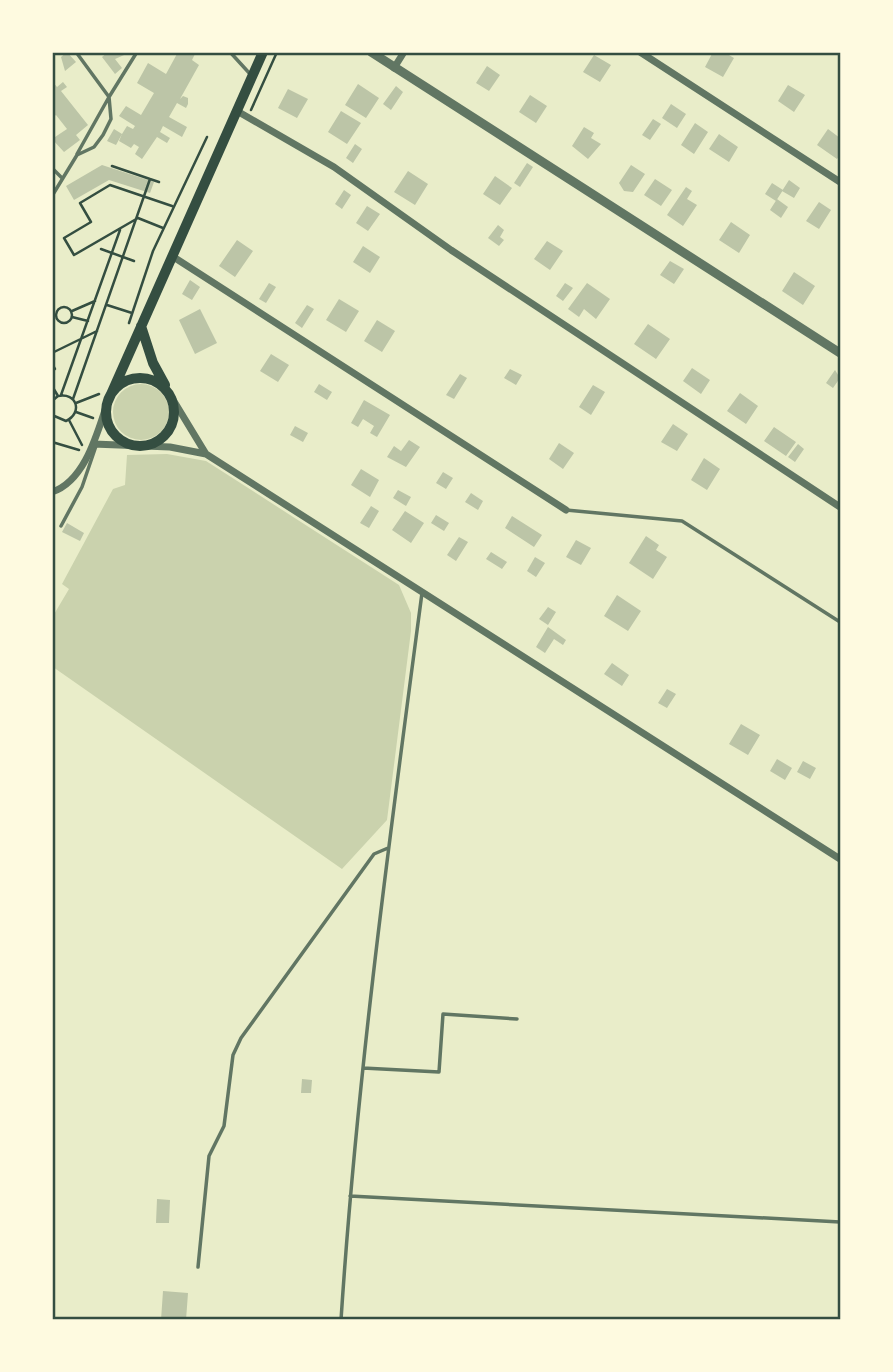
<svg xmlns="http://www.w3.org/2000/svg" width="893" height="1372" font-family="'Source Serif 4',serif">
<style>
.green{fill:#cad2ad}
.building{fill:#bcc5a7}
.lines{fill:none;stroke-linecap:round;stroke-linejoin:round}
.path{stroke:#344e41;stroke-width:2.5}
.service{stroke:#617663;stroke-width:3.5}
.minor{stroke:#617663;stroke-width:7}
.tertiary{stroke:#617663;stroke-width:9}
.secondary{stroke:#344e41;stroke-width:10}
.neatline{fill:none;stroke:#344e41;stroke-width:2.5}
</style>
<rect width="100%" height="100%" fill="#e9edc9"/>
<!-- green -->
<path class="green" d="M113 412a28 28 0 1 1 56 0a28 28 0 1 1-56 0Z
M167,454L206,461L399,585L411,613V631L387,820L342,869L53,667V616L69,589L62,584L113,489L125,485L127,455Z"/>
<!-- building -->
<path class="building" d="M67,52L76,62L65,71L61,57Z
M108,52H131L115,59L122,68L115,74L102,57Z
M178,52H196L192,60L199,65L180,99L183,96L188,98V104L186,108L177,103L169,117L187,127L182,137L163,126L160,132L170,138L167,143L157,137L142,159L135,154L139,147L134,144L131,148L119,141L122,134L116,145L107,141L114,129L122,134L127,126L133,129L135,126L119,116L126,106L141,115L154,93L137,83L148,63L166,74Z
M713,52H724L734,58L723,77L705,67Z
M594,55L611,65L600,82L583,72Z
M487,66L500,75L489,91L476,83Z
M52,81L57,87L63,82L67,87L61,91L88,125L76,135L80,140L64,152L52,139L67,129L56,115L52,118Z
M358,84L379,98L366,118L345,105Z
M788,85L805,95L794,112L778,101Z
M396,86L403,92L391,110L383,104Z
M288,89L308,99L297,118L278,108Z
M530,95L547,106L536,123L519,112Z
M671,104L686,114L677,128L662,118Z
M341,111L361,123L347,144L328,132Z
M653,119L661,124L650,140L642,135Z
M695,123L708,132L694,154L681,145Z
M584,127L594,133L591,138L601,144L588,159L572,146Z
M828,129L840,138V155L837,159L817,145Z
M719,134L738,147L729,162L709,149Z
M355,144L362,149L353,163L346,158Z
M527,163L533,167L520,187L514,183Z
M102,165L154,182L150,193L109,180L74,200L66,186Z
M631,165L645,174L633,192L624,191L619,183Z
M408,171L428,184L415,205L394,192Z
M495,176L512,188L500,205L483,194Z
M655,179L672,190L661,206L644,195Z
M789,180L800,188L794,198L782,191Z
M772,183L783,190L776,201L765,194Z
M686,187L692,191L687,199L697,205L683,226L667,215Z
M344,190L351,195L342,209L335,204Z
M777,199L788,207L781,218L770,210Z
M819,202L831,210L819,229L806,221Z
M367,206L380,214L368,231L356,223Z
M731,222L750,235L739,253L719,240Z
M498,225L504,230L500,237L504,240L499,246L488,238Z
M237,240L253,251L235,277L219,266Z
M547,241L563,251L550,270L534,259Z
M363,246L380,257L370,273L353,262Z
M670,261L684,269L674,284L660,275Z
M794,272L815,286L803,305L782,291Z
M190,280L200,287L192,300L182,294Z
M269,283L276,287L266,303L259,299Z
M565,283L573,288L563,301L556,296Z
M587,283L610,299L596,319L584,309L579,317L568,309Z
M339,299L359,311L346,332L326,320Z
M307,305L314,309L302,328L295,323Z
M200,309L217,343L195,354L179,320Z
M377,320L395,331L382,352L364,341Z
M648,324L670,339L656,359L634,344Z
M271,354L289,365L278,382L260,371Z
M692,368L710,380L701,394L683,381Z
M510,369L522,375L516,385L504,378Z
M835,370L840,378L833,388L826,383Z
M460,374L467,378L454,399L446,395Z
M319,384L332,392L327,400L314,392Z
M593,385L605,392L591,415L579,407Z
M740,393L758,406L746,424L727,411Z
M364,400L390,415L377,437L370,433L374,426L363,419L358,427L351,423Z
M673,424L688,434L677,451L661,442Z
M295,426L308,433L303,442L290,435Z
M774,427L796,442L786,456L764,441Z
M409,440L420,447L406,467L387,457L394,446L401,451Z
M559,443L574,453L563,469L549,459Z
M798,444L804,449L795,462L788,457Z
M704,458L720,469L707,490L691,480Z
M361,469L379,480L370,497L351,485Z
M443,472L453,478L446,489L436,483Z
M398,490L411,497L406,506L393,498Z
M471,493L483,501L478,510L465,502Z
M371,506L379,511L369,528L360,523Z
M405,511L424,523L411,543L392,530Z
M436,515L449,523L444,531L431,523Z
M512,516L542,535L534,547L505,528Z
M67,523L84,533L80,541L62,532Z
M646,536L659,545L656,550L667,557L653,579L629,563Z
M459,537L468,542L456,561L447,555Z
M576,540L591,548L581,565L566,557Z
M491,552L507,562L502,569L486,559Z
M535,557L545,563L536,577L527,571Z
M617,595L641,611L628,631L604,616Z
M548,607L556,612L548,625L539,619Z
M548,627L566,640L563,645L554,639L545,653L536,647Z
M612,663L629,675L622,686L604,674Z
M667,689L676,694L667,708L658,703Z
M741,724L760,735L748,755L729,744Z
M777,759L792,768L785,780L770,771Z
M803,761L816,768L810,779L797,772Z
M302,1079L312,1080L311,1093H301Z
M157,1199L170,1200L169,1223H156Z
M163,1291L188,1293L186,1320H161Z"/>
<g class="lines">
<!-- path -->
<path class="path" d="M251,110L277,52
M150,179L159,182
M163,228L138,218L74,255L64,238L91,222L80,203L110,185L172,206
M101,249L134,261
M107,305L132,313
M56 315a8 8 0 1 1 16 0a8 8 0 1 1-16 0Z
M72,311L95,301
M72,317L88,321
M129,323L153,251L207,137
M52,353L97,331
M52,363L55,369L52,370
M52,386L58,396
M61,395L120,230
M73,399L150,179L112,166
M52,401L58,396C77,392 83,413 66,421L52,415
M76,403L99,394
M76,412L93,418
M69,420L82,445
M52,442L79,450"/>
<!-- service -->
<path class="service" d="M76,52L109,97L77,154
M230,52L251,75
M52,168L62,178
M52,196L77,155L94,147L103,135L111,119L109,97L137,52
M566,510L682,521L840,622
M61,526L82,487L96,446
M363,1068L439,1072L443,1014L517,1019
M350,1196L840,1222
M198,1267L209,1156L224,1126L233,1055L241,1038L374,854L388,848
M341,1320C357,1076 390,835 422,593"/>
<!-- minor -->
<path class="minor" d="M640,52L840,182
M394,68L404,52
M237,111L334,167L451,250L840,507
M172,256L566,510
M172,398L206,454
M93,444L170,447L206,454L840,859
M52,492C86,481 98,430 108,401"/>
<!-- tertiary -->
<path class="tertiary" d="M371,52L840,353"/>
<!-- secondary -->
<path class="secondary" d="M141,326L153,363L165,385
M106 412a34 34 0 1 1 68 0a34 34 0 1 1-68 0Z
M108,401L263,52"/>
</g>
<!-- border -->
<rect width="893" height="1372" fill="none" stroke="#fefae0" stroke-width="108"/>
<rect x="54" y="54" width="785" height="1264" class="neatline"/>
</svg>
